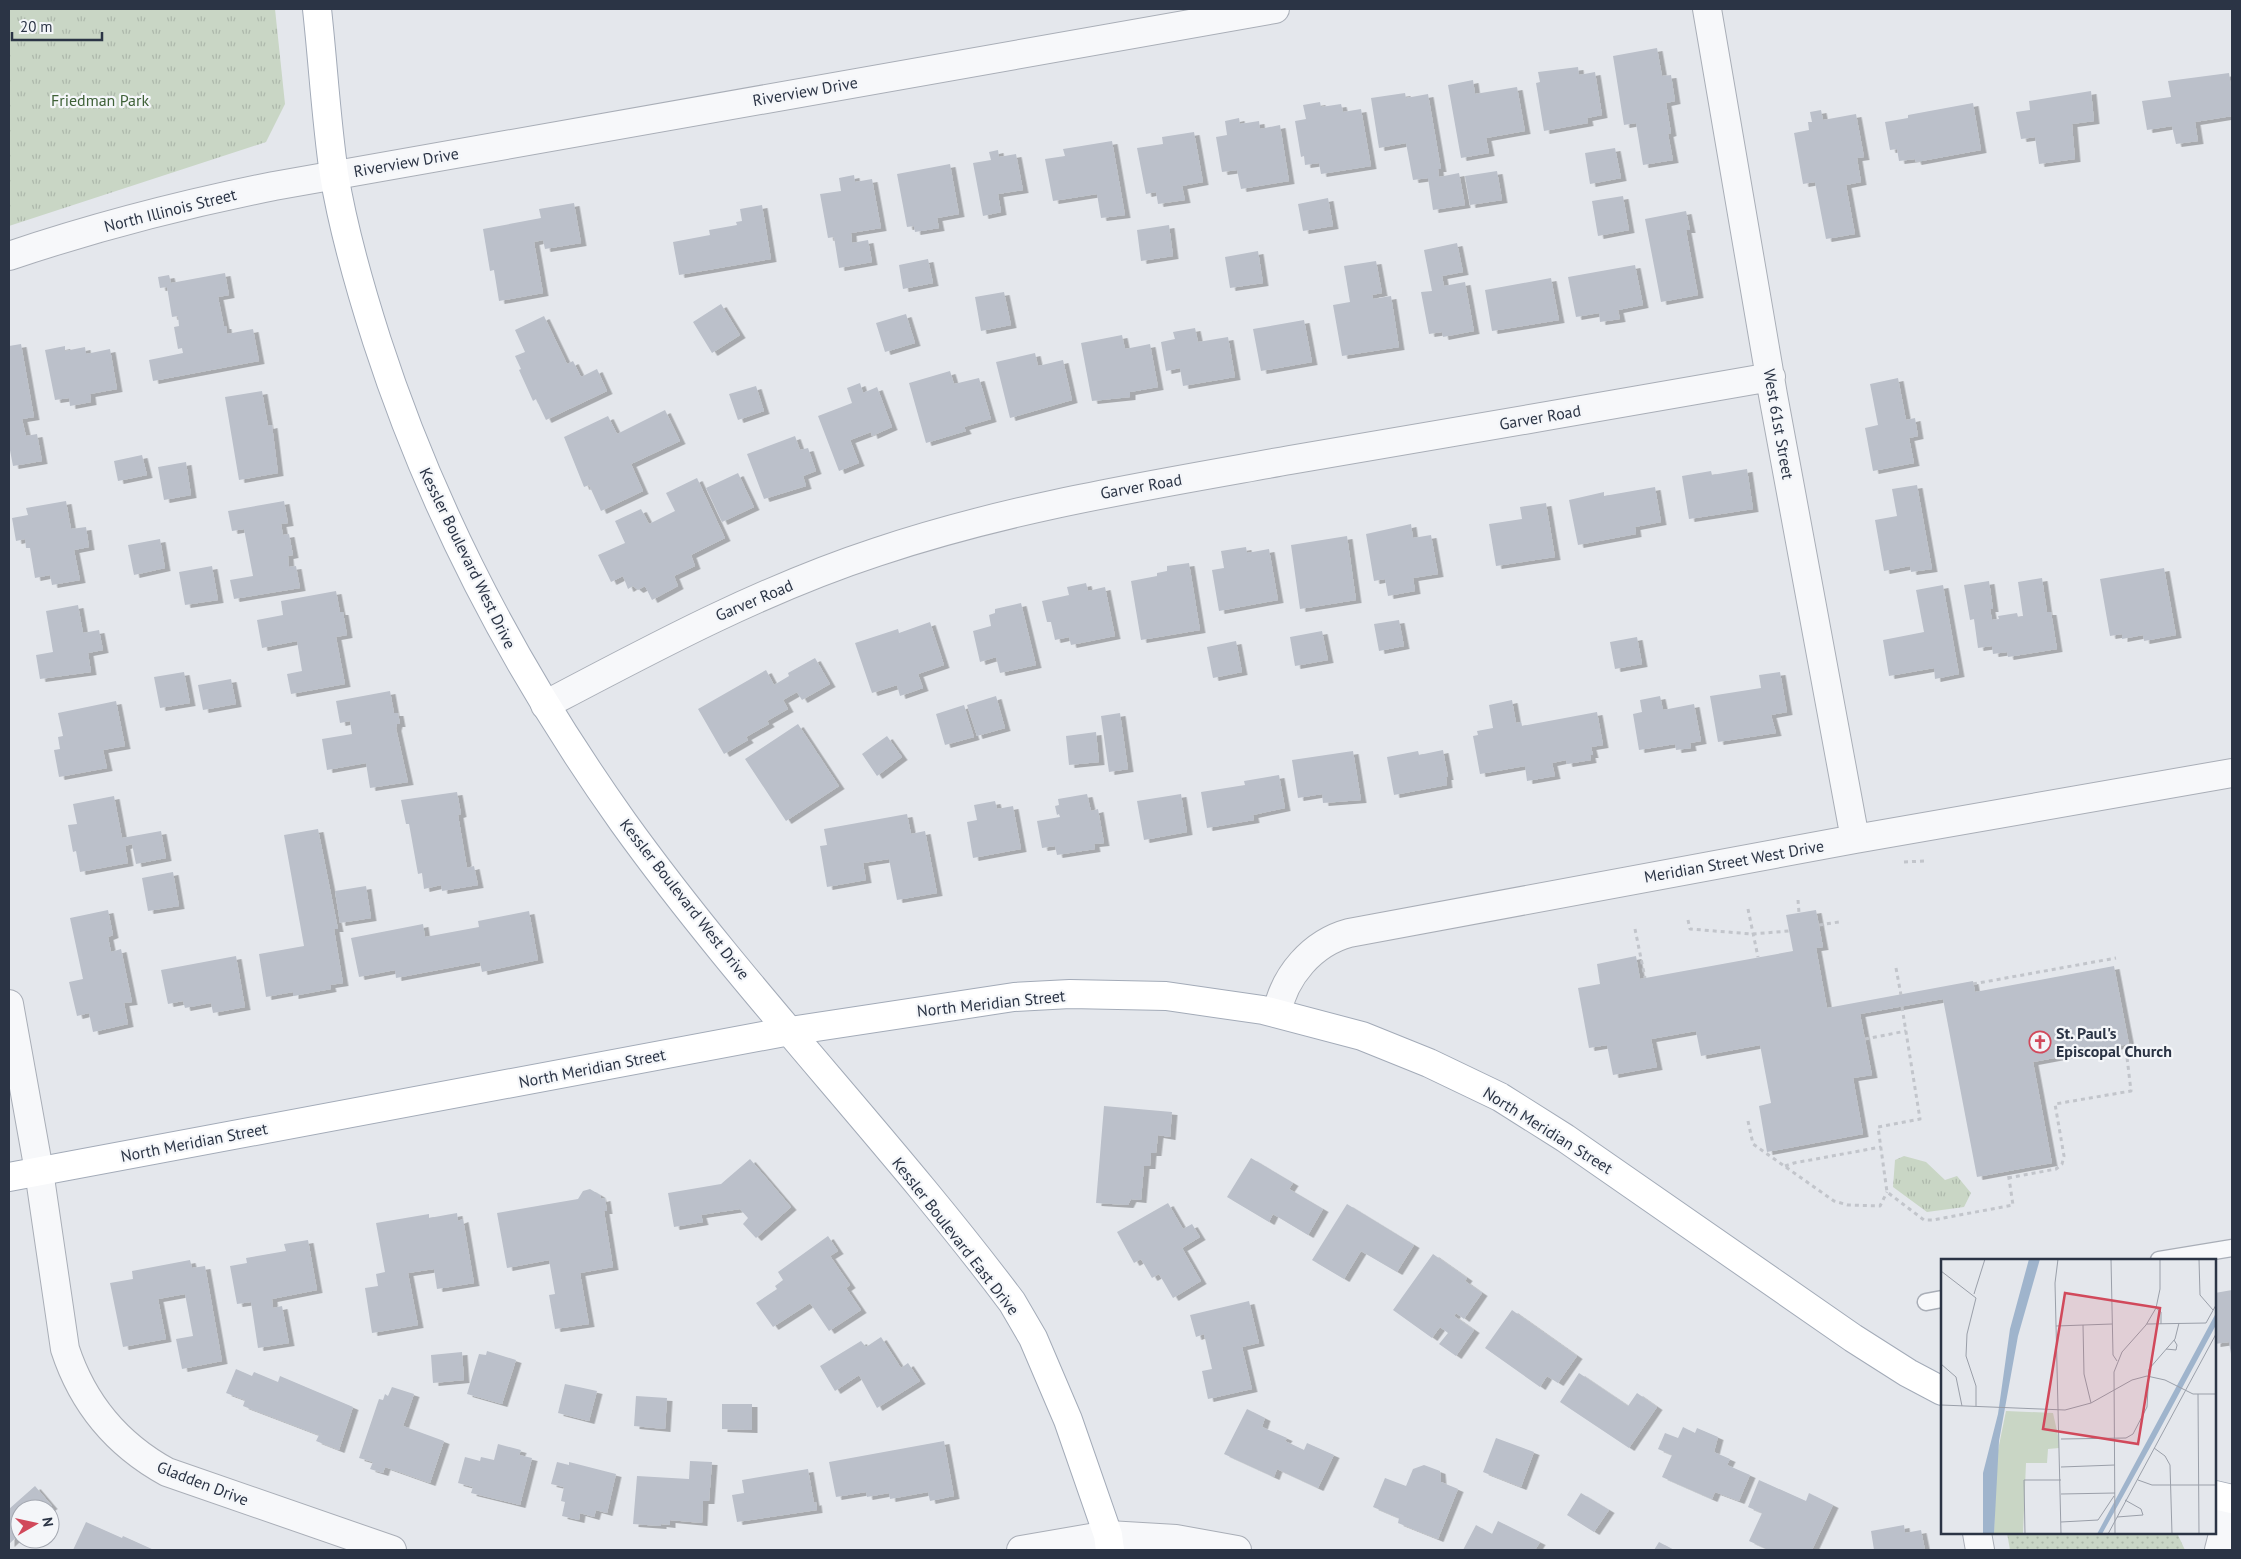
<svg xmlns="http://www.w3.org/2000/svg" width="2241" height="1559" font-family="'PT Sans',sans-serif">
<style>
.grass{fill:url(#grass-dots)}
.park{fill:url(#park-tufts)}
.building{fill:#bbc0ca;filter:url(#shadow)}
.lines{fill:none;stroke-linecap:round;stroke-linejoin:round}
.lane-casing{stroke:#a9aeb7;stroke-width:19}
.street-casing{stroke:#a9aeb7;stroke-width:30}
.primary-casing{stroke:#a3abb8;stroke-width:30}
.path{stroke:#c2c5cb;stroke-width:3;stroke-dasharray:4 4;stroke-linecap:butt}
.lane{stroke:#f7f8fa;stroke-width:16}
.street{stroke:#f7f8fa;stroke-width:28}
.primary{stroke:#fff;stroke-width:28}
.labels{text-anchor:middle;stroke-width:4.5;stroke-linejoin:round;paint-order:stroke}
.street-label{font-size:16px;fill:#2b3445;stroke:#f4f6f9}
.park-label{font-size:16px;fill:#3f6138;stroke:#f4f6f9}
.poi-label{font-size:16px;font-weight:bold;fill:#2b3445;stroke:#f4f6f9;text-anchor:start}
.inset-road{fill:none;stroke:#9a9fa9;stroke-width:1}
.view{fill:#d1495b;fill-opacity:0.15;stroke:#d1495b;stroke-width:2.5}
.inset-edge{fill:none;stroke:#2b3445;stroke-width:2.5}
</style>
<defs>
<pattern id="grass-dots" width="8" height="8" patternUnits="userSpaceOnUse" patternTransform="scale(1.25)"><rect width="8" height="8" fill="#c9d6c5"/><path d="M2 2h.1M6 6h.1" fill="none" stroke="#adb8ab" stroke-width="1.8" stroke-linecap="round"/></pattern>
<pattern id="park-tufts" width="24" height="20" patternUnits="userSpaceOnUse" patternTransform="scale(1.25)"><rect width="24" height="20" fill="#c9d6c5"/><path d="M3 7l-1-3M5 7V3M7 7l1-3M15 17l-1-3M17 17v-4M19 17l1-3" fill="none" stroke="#adb8ab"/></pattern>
<filter id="shadow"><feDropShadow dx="5.5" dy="3" stdDeviation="0" flood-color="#0004"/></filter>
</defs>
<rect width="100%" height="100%" fill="#e4e7ec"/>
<!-- grass -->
<path class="grass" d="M2007,1533H2177L2185,1550H2010Z"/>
<!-- park -->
<path class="park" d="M9,9H275L285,104L266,142L9,226Z
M1904,1156L1926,1162L1945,1180L1957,1176L1971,1193L1964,1207L1927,1212L1893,1187L1895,1160Z"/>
<!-- building -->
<path class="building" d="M1657,48L1662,76L1671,75L1675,101L1666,103L1671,133L1668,134L1673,160L1643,165L1636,123L1624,125L1613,56Z
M1578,67L1579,75L1595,72L1602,115L1587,118L1588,123L1544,131L1536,83L1540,82L1538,72Z
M2229,73L2232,94V116L2195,122L2198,141L2176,144L2172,126L2147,130L2142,101L2171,97L2168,81Z
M1473,80L1475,94L1517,87L1525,131L1486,138L1489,153L1461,158L1448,85Z
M2091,91L2094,121L2072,124L2075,159L2039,164L2035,137L2021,139L2016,112L2030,110L2029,101Z
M1405,93L1406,98L1428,94L1441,169H1438L1439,177L1459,173L1465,205L1433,210L1428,178L1413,180L1406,143L1379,148L1371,98Z
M1320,102L1321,107L1341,104L1343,112L1361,109L1371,166L1321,174L1319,163L1305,165L1304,156L1301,157L1295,121L1306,119L1303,105Z
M1973,103L1981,150L1916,162L1915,159L1899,161L1897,149L1890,150L1885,122L1908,118V115Z
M1821,110L1823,120L1856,114L1864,157L1857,158L1861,182L1846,185L1855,234L1826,239L1815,182L1803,184L1794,133L1809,130L1808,122H1812L1810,112Z
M1239,118L1240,124L1259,121L1260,129L1280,125L1289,181L1241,189L1237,170L1222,172L1216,137L1227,135L1225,121Z
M1194,132L1203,182L1182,186L1185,200L1158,204L1156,192L1146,194L1137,148L1163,144L1162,137Z
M1112,141L1125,215L1101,218L1097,194L1053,201L1045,159L1065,156L1063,149Z
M1615,148L1621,178L1590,184L1585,153Z
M998,150L999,157L1016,154L1023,190L998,194L1001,212L983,216L973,163L991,160L989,152Z
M950,164L959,214L937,218L939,228L915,232L914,226L907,227L897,174Z
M1497,171L1502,200L1470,205L1465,176Z
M854,175L855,182L872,179L881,228L851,233L852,243L868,240L872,262L839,268L834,237L828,238L820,194L841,191L839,178Z
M1623,196L1629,230L1598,236L1592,201Z
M1328,198L1333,226L1303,231L1298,204Z
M574,203L581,243L545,249L543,240L534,242L543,293L499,301L494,270L490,271L483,229L541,218L539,209Z
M762,205L771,259L679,275L673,242L710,235L709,230L737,225L736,222L742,221L740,209Z
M1686,211L1690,230H1686L1698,295L1661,302L1645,219Z
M1169,225L1173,256L1141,261L1137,230Z
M1457,243L1463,272L1442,276L1444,286L1465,282L1474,331L1443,337L1442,332L1429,334L1421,292L1432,291L1424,250Z
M1258,251L1263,283L1230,288L1225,257Z
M928,259L933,283L903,289L899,265Z
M1376,261L1382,293L1372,295L1373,299L1391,296L1399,347L1342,356L1333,305L1350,302L1344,266Z
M1635,265L1643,305L1618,310L1620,319L1600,322L1599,313L1576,317L1568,277Z
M225,273L229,295L218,297L224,326H226L227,334L253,329L259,361L153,381L149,360L183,353L182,348L178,349L174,327L179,326L178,316L172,317L167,287L160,288L158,277L169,275L171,283Z
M1551,278L1559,320L1492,331L1485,290Z
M1004,292L1011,325L981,331L975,297Z
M721,304L740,335L712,353L693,322Z
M906,314L915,343L885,352L876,323Z
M544,316L567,364L573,361L581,377L597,369L607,391L546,420L536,399L533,401L519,370L521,369L515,356L525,352L515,330Z
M1304,320L1312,362L1261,371L1253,329Z
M1195,328L1198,342L1228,337L1235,377L1183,386L1180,368L1166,371L1161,342L1175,339L1173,332Z
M1122,335L1125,349L1150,344L1158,387L1130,392V397L1092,401L1081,343Z
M21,344L34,417L22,419L26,436L37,434L42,461L13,466L9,445V346Z
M65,346V351L85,347L86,354L110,349L117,389L90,394L91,402L70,406L69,398L55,400L45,350Z
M1035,353L1038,366L1063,360L1072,400L1010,418L996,362Z
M950,371L954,384L979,378L991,419L964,427L966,431L926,443L909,383Z
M1898,378L1906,420L1915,418L1918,436L1909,438L1914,463L1873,471L1865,428L1878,425L1870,384Z
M860,383L863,393L877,387L892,427L872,436L871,432L850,440L859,463L839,471L818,416L852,403L847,388Z
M756,386L764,411L738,420L729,394Z
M262,391L268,426L272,425L278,473L239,480L225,397Z
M665,410L680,441L631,464L643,491L601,511L589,485L584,487L564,437L608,416L617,434Z
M795,436L800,450L808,448L816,471L803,476L806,486L764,499L747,454Z
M142,455L147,475L118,481L114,461Z
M186,462L191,495L164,500L158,467Z
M1747,469L1753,509L1689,519L1682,476L1711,471L1712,475Z
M738,473L754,507L722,522L706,488Z
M697,478L725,538L691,555L695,566L674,576L678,586L652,600L645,586L638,590L633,586L628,589L623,576L611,582L598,555L625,543L615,521L641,509L649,524L675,511L666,493Z
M1917,485L1932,569L1911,572L1910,566L1884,571L1875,520L1897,516L1892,489Z
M1655,487L1661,522L1635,527L1636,534L1578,545L1569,500L1604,492V496Z
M66,501L71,529L86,527L89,547L74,550L80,580L52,585L50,575L35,578L30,548H26L25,539L16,541L12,518L28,515L26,508Z
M284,501L288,523L281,524L283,535L289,534L293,555L288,556L289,567L296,566L300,588L234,599L230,580L253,576L244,529L232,531L228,511Z
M1546,503L1555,557L1496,566L1489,524L1522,519L1520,507Z
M1411,524L1413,538L1431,535L1438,574L1413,578L1415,591L1388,596L1385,579L1374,581L1366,534Z
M1347,536L1356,600L1300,609L1291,545Z
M160,539L165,568L134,575L128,545Z
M1246,547L1247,553L1269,549L1278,600L1219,611L1212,570L1224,568L1221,551Z
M1189,563L1200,630L1141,640L1131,581L1157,576V573L1167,571V566Z
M212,566L218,600L185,605L179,572Z
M2164,568L2176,635L2144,641L2143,635L2122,639V634L2110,636L2100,579Z
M2042,578L2047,612H2051L2057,649L2008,657L2007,652L1993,654L1992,646L1978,648L1974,619L1970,620L1964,585L1989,581L1993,609H1990L1992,620L1999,619L1998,616L2017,613L2018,617L2023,616L2018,582Z
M1086,583L1088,591L1105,587L1115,636L1071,645L1069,637L1055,640L1051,622H1047L1042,601L1069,595L1067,587Z
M1943,585L1959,674L1935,679L1934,668L1889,676L1883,640L1924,632L1916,590Z
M336,591L340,612H343L347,635L336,637L345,684L291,694L287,674L302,671L297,641L262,648L257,620L283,615L281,601Z
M1021,603L1036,665L1000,673L996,657L980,662L973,631L991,626L989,615L995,613V609Z
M78,605L83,633L99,630L103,650L88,653L91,672L40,679L36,655L53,652L46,611Z
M1399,620L1404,646L1379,651L1374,624Z
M930,622L944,665L918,674L923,688L900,696L897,685L872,693L855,643L898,629L899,633Z
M1322,631L1328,660L1295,666L1290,637Z
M1637,637L1642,664L1615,669L1610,642Z
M1236,641L1242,672L1213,678L1207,647Z
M815,658L830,684L802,700L797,692L783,700L788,709L767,721L769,724L746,737L748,740L724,754L698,709L766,670L774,685L789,676L788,673Z
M184,672L190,703L160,708L154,677Z
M1780,672L1787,712L1771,715L1776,733L1718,742L1710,696L1761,688L1759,675Z
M231,679L236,704L203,710L198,685Z
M390,691L394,713H398L400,724H397L396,728L408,782L370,788L366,763L327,770L322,739L352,734L350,721L340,723L336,701Z
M996,696L1005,728L977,736L967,705Z
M1660,696L1663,710L1694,704L1701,741L1690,743L1691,748L1676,750L1675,744L1639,750L1633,714L1642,712L1640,700Z
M1512,700L1516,723L1521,722L1522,726L1597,712L1603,745L1591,747L1593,755H1590L1591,760L1567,764L1566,760L1552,763L1555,776L1527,781L1525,766L1480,774L1473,736L1478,735L1477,731L1493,728L1489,705Z
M116,701L125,746L103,750L107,768L59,777L54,750L60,749L58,737L63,736L58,713Z
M964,705L974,737L945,745L936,714Z
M1120,713L1128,769L1109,772L1101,716Z
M798,724L839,786L786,821L745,759Z
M1096,732L1099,762L1069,765L1066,736Z
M887,736L902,757L877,776L862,754Z
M1443,750L1448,777H1446L1447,785L1394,795L1387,757L1418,751L1419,755Z
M1353,751L1361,800L1323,803L1322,794L1298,798L1292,760Z
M1279,775L1285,808L1253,815L1254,820L1207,828L1201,792L1245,785L1244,781Z
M457,792L461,814L458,815L467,868L474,866L478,885L442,891L441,885L424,889L422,873L418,874L409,824H406L401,800Z
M1087,794L1091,811L1098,809L1104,843L1094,844L1095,849L1057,855L1055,846L1042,848L1037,821L1060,817L1059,814L1057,815L1055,806L1059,805L1058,799Z
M1181,794L1187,832L1144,840L1137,801Z
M114,796L122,838L161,831L166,858L136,864L132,844L125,846L128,863L80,872L76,851L73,852L68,825L77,824L73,804Z
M995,801L997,809L1013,806L1021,849L973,858L967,822L977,820L974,805Z
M907,814L911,834L925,831L937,893L897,900L889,859L863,863L866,880L827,887L820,846L827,845L824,829Z
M318,829L338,929H334L343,983L330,985L331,989L293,996V992L266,997L259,954L304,946L284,835Z
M173,872L179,906L148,911L142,878Z
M366,886L371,918L340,923L335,891Z
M108,910L113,935L108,937L111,952L121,949L132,1002L124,1003L128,1024L93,1032L89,1013L77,1016L69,982L83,979L70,918Z
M1816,910L1823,947L1816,948L1827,1008L1973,981L1975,992L2114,966L2129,1044L2033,1062L2052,1163L1977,1177L1943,999L1860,1014L1872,1075L1853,1078L1863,1134L1767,1152L1759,1106L1771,1103L1760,1045L1701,1056L1696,1031L1651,1039L1657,1067L1613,1075L1607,1045L1589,1048L1578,988L1600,984L1597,964L1636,956L1640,979L1793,951L1786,915Z
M529,911L538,960L482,972L480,962L396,978L395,970L359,977L351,938L423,924L425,937L479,927L478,921Z
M236,956L245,1007L213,1013L211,1003L185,1008L183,1001L168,1004L161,970Z
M1104,1106L1172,1112L1170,1137L1158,1135L1156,1153H1151L1150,1166H1144L1141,1200L1131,1199L1128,1205L1096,1203Z
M1251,1158L1293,1183L1289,1189L1323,1209L1308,1235L1273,1214L1269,1222L1227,1197Z
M750,1159L791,1207L756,1238L743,1224L748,1218L740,1209L701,1215L703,1222L674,1227L668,1193L721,1184Z
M590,1189L600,1195L601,1199L605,1198L607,1211H604L613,1267L580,1273L589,1324L555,1329L549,1295L555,1294L549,1260L507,1268L497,1213L578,1199L583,1191Z
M1168,1203L1183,1229L1192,1224L1200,1237L1182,1248L1201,1281L1173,1298L1159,1274L1152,1278L1141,1259L1134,1263L1117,1232Z
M1347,1204L1414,1245L1397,1272L1361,1251L1344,1279L1312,1260Z
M457,1213L458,1221L463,1219L474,1283L437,1289L434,1269L408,1273L418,1325L372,1333L365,1288L378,1286L376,1274L385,1272L376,1223L429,1214V1218Z
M828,1236L838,1251L830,1256L850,1285L846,1288L861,1310L829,1331L810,1303L773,1327L756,1303L777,1289L775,1286L783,1280L778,1272Z
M308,1240L317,1290L272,1299L273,1308L282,1306L289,1343L258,1348L251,1302L237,1304L230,1266L247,1263L246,1258L286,1251L284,1244Z
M1433,1254L1467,1278L1465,1281L1482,1293L1464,1319L1456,1313L1454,1316L1474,1330L1456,1356L1439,1344L1448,1333L1440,1327L1432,1338L1393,1310Z
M190,1260L192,1268L205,1266L222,1361L182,1369L176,1339L193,1336L185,1294L158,1299L166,1339L123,1347L110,1283L133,1279L132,1271Z
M2232,1290V1354H2231L2229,1342L2215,1344V1293Z
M1249,1301L1259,1343L1242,1347L1252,1389L1208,1399L1202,1371L1212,1369L1204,1334L1196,1337L1190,1315Z
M1512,1310L1577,1356L1558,1383L1547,1376L1540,1387L1485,1348Z
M881,1337L901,1368L908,1363L920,1381L877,1408L859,1375L835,1391L820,1366L861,1341L866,1347Z
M487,1351L516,1360L502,1404L467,1394L479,1354L486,1355Z
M462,1352L464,1380L433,1383L431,1355Z
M236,1369L252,1376L254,1372L278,1382L280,1376L353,1407L339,1450L316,1441L319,1435L243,1406L245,1400L226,1393Z
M1579,1373L1628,1406L1637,1393L1657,1407L1629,1448L1560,1402Z
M565,1384L597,1391L589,1421L558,1413Z
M392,1387L414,1394L403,1426L444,1441L430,1483L385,1467L383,1473L370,1469L373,1462L359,1458L379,1399L383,1400L385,1394L388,1396Z
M636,1396L667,1398L665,1429L634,1426Z
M722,1404H752V1430L722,1429Z
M1247,1409L1265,1418L1262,1427L1287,1438L1285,1441L1304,1450L1307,1443L1334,1455L1318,1488L1277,1469L1274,1477L1224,1454Z
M1683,1427L1695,1433L1697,1428L1718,1437L1714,1452L1730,1459L1727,1465L1750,1475L1739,1501L1715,1492L1712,1499L1662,1477L1672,1455L1658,1449L1665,1433L1678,1438Z
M1496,1438L1534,1452L1521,1487L1483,1472Z
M944,1441L954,1496L930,1501L928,1492L890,1499L889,1493L867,1497L866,1492L836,1497L829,1462Z
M498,1444L521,1450L519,1455L532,1458L520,1505L471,1493L473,1487L458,1483L465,1457L480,1461L481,1457L494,1460Z
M690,1461L712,1462L709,1501H703L702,1523L670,1520V1525L661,1524V1526L633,1524L637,1476L689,1479Z
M557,1462L569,1465V1462L616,1474L607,1513L596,1510L594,1517L580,1513L579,1520L562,1516L565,1502L561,1501L564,1487L551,1484Z
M1424,1465L1440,1471L1441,1482L1458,1489L1438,1539L1398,1523L1399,1518L1373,1507L1385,1478L1406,1486L1413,1469Z
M808,1469L814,1503L816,1502L817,1510L737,1522L732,1495L744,1493L742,1480Z
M1759,1480L1806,1501L1809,1493L1833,1505L1812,1550H1769L1749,1541L1762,1513L1748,1507Z
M35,1486L52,1506L48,1509H20V1534L9,1544V1509Z
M1581,1493L1609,1510L1594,1532L1567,1515Z
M1498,1521L1540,1542L1535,1550H1463L1476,1525L1492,1534Z
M86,1522L122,1538L123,1536L154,1550H73Z
M1904,1525L1905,1533L1921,1530L1925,1550H1874L1871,1531Z
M1659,1542L1674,1550H1654Z"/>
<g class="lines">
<!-- lane casing -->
<g class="lane-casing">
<path id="lane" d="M2159,1260L2232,1248
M1926,1302L1942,1299"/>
</g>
<!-- street casing -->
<g class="street-casing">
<path id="street" d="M1707,9L1773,395L1855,839
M9,256C95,227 184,204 274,186L1275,9
M545,705C653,648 761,590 877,552C1011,507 1151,485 1290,460C1450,433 1611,405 1771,377
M9,1004L39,1171L65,1349C83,1404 116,1444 167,1472L392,1550
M1277,1013C1284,976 1312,943 1349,933L1855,839L2232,773
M1977,1533L1980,1550
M1021,1550L1108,1535L1176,1539L1237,1550
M2219,1550L2232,1499"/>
</g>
<!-- primary casing -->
<g class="primary-casing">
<path id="primary" d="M317,9C323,63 326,119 334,174C343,229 360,288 377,341C433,514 518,674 623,822C743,989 888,1137 1012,1302L1033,1338L1068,1420L1108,1535L1110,1550
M9,1177L790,1031L1014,997L1070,994L1166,996L1263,1010L1362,1036L1429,1063L1500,1097L1565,1138L1853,1338L1908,1373L1942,1391
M2215,1495L2232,1499"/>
</g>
<!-- path -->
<path class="path" d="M1904,862L1925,861
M1798,900L1799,913
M1748,909L1758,957
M1688,920L1690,929L1752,934L1789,931
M1819,925L1839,922
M1635,929L1645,978
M1896,968L1901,995
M1973,984L2116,958
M1902,1007L1920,1119L1878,1127L1887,1192L1924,1220H1933L2013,1205L2008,1172
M1865,1039L1906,1031
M1748,1121L1753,1144L1834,1201L1848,1205L1880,1206L1887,1192
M1785,1166L1794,1163L1881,1147
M2008,1178L2056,1169L2062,1164L2064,1156L2055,1104L2131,1091L2126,1049"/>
<!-- lane -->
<use href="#lane" class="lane"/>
<!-- street -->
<use href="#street" class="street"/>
<!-- primary -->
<use href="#primary" class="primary"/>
</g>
<!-- icons -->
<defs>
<g id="church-ring" transform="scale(1.125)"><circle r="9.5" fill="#f4f6f9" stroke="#d1495b" stroke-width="1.5"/><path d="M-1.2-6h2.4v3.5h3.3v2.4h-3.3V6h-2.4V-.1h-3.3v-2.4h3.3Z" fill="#d1495b"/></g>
</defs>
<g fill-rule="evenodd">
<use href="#church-ring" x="2040" y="1042"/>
</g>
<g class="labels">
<!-- street labels -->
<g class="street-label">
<text transform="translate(805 91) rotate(-10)" y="6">Riverview Drive</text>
<text transform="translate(406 162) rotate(-10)" y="6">Riverview Drive</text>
<text transform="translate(170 210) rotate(-14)" y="6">North Illinois Street</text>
<text transform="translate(1540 417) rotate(-10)" y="6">Garver Road</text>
<text transform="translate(1779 424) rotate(80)" y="6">West 61st Street</text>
<text transform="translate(1141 486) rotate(-10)" y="6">Garver Road</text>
<text transform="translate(468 558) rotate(64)" y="6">Kessler Boulevard West Drive</text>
<text transform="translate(754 600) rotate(-23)" y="6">Garver Road</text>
<text transform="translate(1734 861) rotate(-10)" y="6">Meridian Street West Drive</text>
<text transform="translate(685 899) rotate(52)" y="6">Kessler Boulevard West Drive</text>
<text transform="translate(991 1003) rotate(-6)" y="6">North Meridian Street</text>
<text transform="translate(592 1068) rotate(-11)" y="6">North Meridian Street</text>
<text transform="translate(1548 1130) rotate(32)" y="6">North Meridian Street</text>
<text transform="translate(194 1142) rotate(-11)" y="6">North Meridian Street</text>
<text transform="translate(956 1236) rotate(52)" y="6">Kessler Boulevard East Drive</text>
<text transform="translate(203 1483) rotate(21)" y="6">Gladden Drive</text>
</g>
<!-- park labels -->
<g class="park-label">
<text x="100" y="106">Friedman Park</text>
</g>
<!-- poi labels -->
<g class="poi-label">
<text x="2056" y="1039">St. Paul's<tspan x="2056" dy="18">Episcopal Church</tspan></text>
</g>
</g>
<!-- overview -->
<g transform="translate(1941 1259)">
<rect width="275" height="275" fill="#e4e7ec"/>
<path d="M65,152L112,154L118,181V189L107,190L106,204H85L82,275H53L55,201Z" fill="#c9d6c5"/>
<path d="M88,0H99L77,77L58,182L53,275H42V214L57,155L69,70ZM275,54V66L212,183L161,275H156Z" fill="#9fb4cc"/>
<path class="inset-road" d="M117,0L114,24L120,275M170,0L172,96L176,102M258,0L259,36L272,51M0,12L35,39L26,75L25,97L35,127V147M33,35L44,0M215,49L220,53V65M206,65L265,64L275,46M142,66L143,115L150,144M115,67L171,65M225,90L235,91L236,86L233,81M0,105L15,118L21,147M257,135L258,275M0,146L124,151L150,144L191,121L206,117L224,121L252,135H275M120,180L185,179L192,175L206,148L208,110L234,80L238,64M213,189L224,197L229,206L231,275M120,208L174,206M197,221L211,226H275M120,235L174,234M176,258L202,256L200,250L184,241M120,263L157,261L173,237M84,275L83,221H120M167,275L275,75M174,275L173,113L181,93L205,66L215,49L219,30V0"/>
<path class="view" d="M124,34L219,49L197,185L102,170Z"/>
<rect width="275" height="275" class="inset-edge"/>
</g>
<!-- border -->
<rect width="2241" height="1559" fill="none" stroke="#2b3445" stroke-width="20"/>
<!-- north arrow -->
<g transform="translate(35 1524) rotate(81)"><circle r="24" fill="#f4f6f9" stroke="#a4a8b1"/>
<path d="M0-4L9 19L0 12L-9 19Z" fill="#d1495b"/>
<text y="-8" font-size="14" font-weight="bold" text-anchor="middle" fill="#2b3445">N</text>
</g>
<!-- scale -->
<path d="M12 32v8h90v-8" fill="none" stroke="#2b3445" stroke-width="2.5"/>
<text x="20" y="32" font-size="15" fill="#2b3445" stroke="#f4f6f9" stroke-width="4" paint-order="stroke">20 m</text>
</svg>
